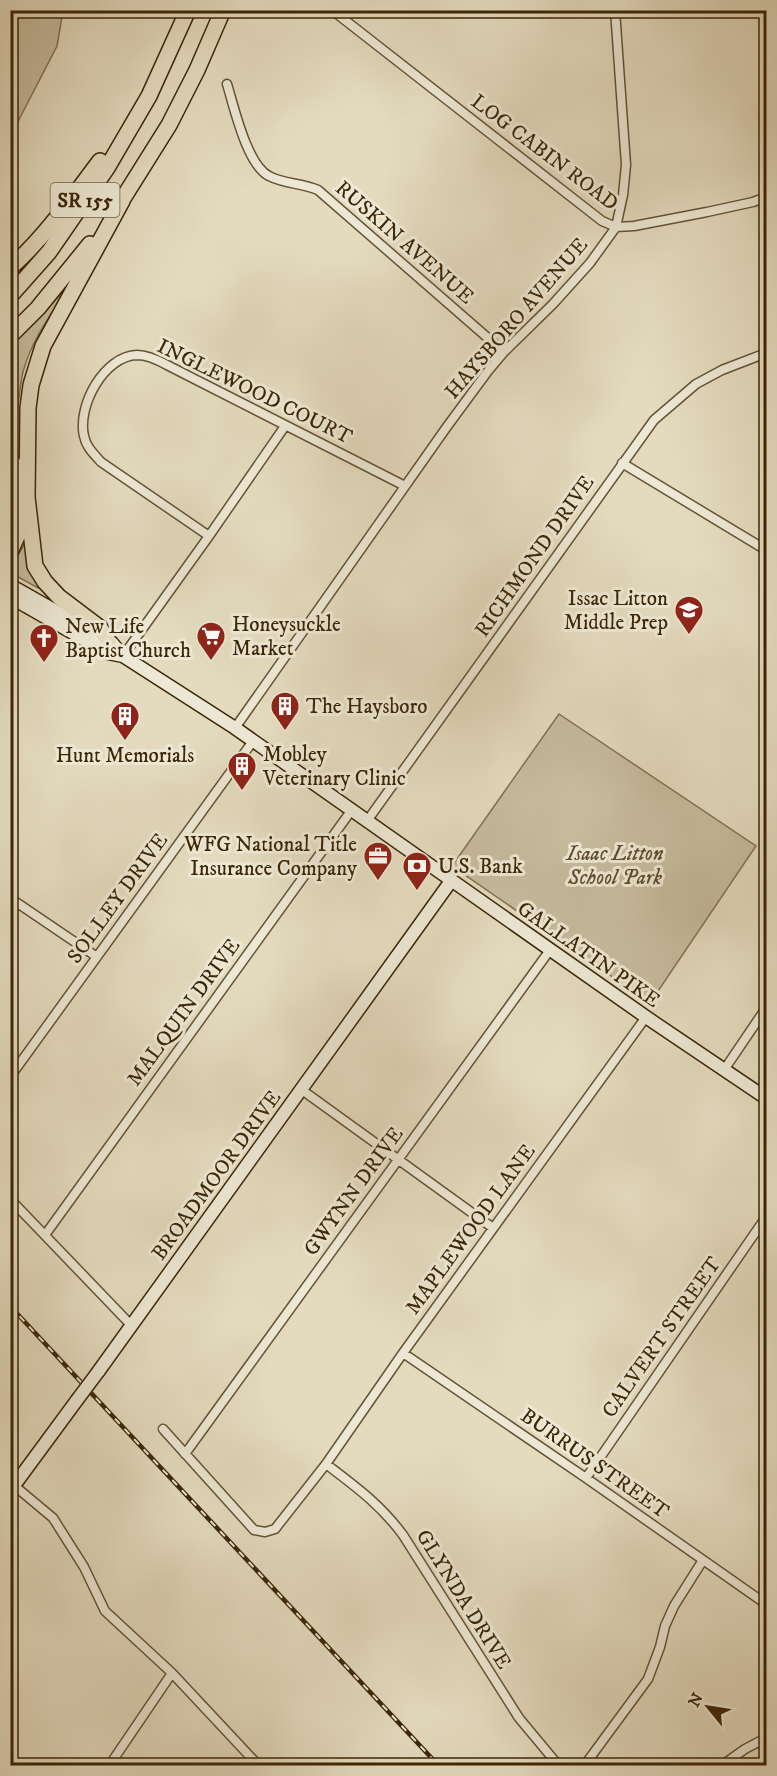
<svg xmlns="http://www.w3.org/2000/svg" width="777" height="1776" font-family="'IM FELL DW Pica',serif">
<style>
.green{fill:#c7bc9f;stroke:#817152;stroke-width:1.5}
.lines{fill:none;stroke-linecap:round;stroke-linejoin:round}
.minor-casing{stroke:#655334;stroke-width:11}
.secondary-casing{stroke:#3b2605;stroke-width:15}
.motorway-casing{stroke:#3b2605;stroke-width:18}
.minor{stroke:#ede8d5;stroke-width:8}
.secondary{stroke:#ede8d5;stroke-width:12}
.motorway{stroke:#e4dbbf;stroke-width:15}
.rail-casing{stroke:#3b2605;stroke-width:4.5}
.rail{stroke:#ede8d5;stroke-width:2;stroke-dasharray:7;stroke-linecap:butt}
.secondary-bridge-casing{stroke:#3b2605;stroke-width:15;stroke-linecap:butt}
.secondary-bridge{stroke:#ede8d5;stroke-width:12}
.labels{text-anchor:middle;stroke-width:6;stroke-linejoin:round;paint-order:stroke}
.shield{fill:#ede8d5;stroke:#706043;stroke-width:1.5}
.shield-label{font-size:20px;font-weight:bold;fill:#3b2605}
.street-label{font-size:21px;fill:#3b2605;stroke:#ede8d5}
.poi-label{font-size:21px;fill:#3b2605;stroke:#ede8d5;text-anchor:start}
.park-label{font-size:21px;font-style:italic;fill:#5e4c2c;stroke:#ede8d5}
</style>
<rect width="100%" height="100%" fill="#e4dbbf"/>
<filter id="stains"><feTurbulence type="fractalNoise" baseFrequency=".00333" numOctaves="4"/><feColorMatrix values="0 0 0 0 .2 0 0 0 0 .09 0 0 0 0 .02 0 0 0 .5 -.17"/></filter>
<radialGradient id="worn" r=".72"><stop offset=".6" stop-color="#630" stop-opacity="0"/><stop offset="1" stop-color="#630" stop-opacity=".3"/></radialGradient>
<!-- green -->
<path class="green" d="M11,10L63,11L57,46L11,135Z
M59,296L62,298C46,321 30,345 23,372C18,391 20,414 11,431L10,346Z
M25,543L39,586L38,588L11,573V568Z
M559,714L756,846L650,1003L452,866Z"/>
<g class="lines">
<!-- minor casing -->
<g class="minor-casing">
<path id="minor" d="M332,10L602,221L616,227L634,226L707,212L753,202L766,197
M227,84C234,107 247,165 269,176C284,184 302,183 318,190L504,352
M622,463L766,550
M209,536L101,462C94,454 86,447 84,436C77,406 104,356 137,355C148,355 158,360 167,365L405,486
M123,656L209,536L285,426
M235,728L446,428L488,371L504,352L553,304L590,263L616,227L623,195L626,165L615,10
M367,821L654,420L696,384L722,370L766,353
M10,898L97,957
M724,1070L766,1008
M10,1077L253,741
M302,1090L493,1228
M10,1199L131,1325
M45,1235L351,811
M403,1353L586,1478L766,1604
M163,1429L254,1530L265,1532L275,1529L326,1464L403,1353L646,1017
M185,1454L550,950
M326,1464C356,1487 380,1504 403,1535L519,1718L559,1766
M586,1478L766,1217
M10,1482L53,1518L84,1567L105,1611L172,1673L259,1766
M109,1766L172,1673
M584,1766L648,1679L660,1647L665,1626L674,1606L703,1560
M721,1766L745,1749L766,1738"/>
</g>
<!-- secondary casing -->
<g class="secondary-casing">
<path id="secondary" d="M10,585L112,643L123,656L235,728L646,1017L766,1098
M10,597L108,653L123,656
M98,1372L451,881
M10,1491L77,1400"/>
</g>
<!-- motorway casing -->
<g class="motorway-casing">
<path id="motorway" d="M117,208L169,125L197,70L223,10
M10,268C45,237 72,198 100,161
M10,296L49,252L107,168L149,96L188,10
M10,336L38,308L90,244
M10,459L13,463V509L10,522
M10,552L19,532L24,510
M109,642L100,628L59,597L45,582L35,566L27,497L28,408L31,385L43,346L122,201"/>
</g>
<!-- minor -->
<use href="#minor" class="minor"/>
<!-- secondary -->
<use href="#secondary" class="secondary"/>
<!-- motorway -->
<use href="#motorway" class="motorway"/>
<!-- rail casing -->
<g class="rail-casing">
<path id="rail" d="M10,1306L439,1766"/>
</g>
<!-- rail -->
<use href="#rail" class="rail"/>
<!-- secondary-bridge casing -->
<g class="secondary-bridge-casing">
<path id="secondary-bridge" d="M77,1400L98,1372"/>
</g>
<!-- secondary-bridge -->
<use href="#secondary-bridge" class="secondary-bridge"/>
</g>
<!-- icons -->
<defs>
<g id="school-pin" transform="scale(1.5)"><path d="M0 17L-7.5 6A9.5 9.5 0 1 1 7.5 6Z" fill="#8f2418" stroke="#ede8d5"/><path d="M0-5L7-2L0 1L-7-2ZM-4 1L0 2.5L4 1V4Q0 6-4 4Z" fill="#fff"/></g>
<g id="supermarket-pin" transform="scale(1.5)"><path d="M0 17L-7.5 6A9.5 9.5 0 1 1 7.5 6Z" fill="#8f2418" stroke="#ede8d5"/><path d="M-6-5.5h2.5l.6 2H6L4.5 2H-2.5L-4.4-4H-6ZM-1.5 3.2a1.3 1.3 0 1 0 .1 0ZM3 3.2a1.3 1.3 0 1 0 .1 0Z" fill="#fff"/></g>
<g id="church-pin" transform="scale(1.5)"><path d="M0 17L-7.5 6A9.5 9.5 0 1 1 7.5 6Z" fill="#8f2418" stroke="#ede8d5"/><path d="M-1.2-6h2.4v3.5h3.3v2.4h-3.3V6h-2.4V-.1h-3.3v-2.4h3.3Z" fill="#fff"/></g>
<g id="building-pin" transform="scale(1.5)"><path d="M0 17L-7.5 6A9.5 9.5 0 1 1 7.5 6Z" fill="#8f2418" stroke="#ede8d5"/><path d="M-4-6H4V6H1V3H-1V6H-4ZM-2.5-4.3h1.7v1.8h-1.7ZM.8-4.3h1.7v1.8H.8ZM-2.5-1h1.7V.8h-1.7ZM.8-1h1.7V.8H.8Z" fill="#fff"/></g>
<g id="office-pin" transform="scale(1.5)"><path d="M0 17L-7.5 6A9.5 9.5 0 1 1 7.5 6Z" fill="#8f2418" stroke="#ede8d5"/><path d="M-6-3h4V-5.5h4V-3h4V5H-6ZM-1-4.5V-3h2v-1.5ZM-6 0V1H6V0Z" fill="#fff"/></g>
<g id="bank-pin" transform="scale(1.5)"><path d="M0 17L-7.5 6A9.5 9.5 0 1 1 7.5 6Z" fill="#8f2418" stroke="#ede8d5"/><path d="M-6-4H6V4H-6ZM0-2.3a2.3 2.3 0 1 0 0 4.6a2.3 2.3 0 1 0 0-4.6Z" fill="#fff"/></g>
</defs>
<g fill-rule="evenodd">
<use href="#school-pin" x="689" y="610"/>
<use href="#supermarket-pin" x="211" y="636"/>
<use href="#church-pin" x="44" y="638"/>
<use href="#building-pin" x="285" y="706"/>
<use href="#building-pin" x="125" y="716"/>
<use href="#building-pin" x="242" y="766"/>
<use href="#office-pin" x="378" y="856"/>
<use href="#bank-pin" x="417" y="866"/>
</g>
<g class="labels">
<!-- shield labels -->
<rect class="shield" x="50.5" y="183" width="69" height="34" rx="4.5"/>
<g class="shield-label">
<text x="85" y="207">SR 155</text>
</g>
<!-- street labels -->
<g class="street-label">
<text transform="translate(545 152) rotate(37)" y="7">LOG CABIN ROAD</text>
<text transform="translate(405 242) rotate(41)" y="7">RUSKIN AVENUE</text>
<text transform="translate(516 318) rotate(-49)" y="7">HAYSBORO AVENUE</text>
<text transform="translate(255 391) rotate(26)" y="7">INGLEWOOD COURT</text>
<text transform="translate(534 556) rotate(-55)" y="7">RICHMOND DRIVE</text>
<text transform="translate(117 898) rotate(-54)" y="7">SOLLEY DRIVE</text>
<text transform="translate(589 954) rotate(35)" y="7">GALLATIN PIKE</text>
<text transform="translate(183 1012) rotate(-54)" y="7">MALQUIN DRIVE</text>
<text transform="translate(216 1175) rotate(-54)" y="7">BROADMOOR DRIVE</text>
<text transform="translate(353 1191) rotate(-54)" y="7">GWYNN DRIVE</text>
<text transform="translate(470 1229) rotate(-54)" y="7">MAPLEWOOD LANE</text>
<text transform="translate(661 1337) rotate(-55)" y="7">CALVERT STREET</text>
<text transform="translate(595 1463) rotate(35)" y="7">BURRUS STREET</text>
<text transform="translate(464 1599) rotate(58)" y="7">GLYNDA DRIVE</text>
</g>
<!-- poi labels -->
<g class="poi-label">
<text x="668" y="605" text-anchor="end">Issac Litton<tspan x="668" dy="24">Middle Prep</tspan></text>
<text x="232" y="631">Honeysuckle<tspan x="232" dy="24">Market</tspan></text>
<text x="65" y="633">New Life<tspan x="65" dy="24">Baptist Church</tspan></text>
<text x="306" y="713">The Haysboro</text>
<text x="263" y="761">Mobley<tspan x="263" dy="24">Veterinary Clinic</tspan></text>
<text x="125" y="762" text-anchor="middle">Hunt Memorials</text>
<text x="357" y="851" text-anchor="end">WFG National Title<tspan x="357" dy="24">Insurance Company</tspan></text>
<text x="438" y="873">U.S. Bank</text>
</g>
<!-- park labels -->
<g class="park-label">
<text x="615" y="860">Isaac Litton<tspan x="615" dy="24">School Park</tspan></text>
</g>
</g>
<!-- margin -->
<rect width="777" height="1776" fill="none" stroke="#e4dbbf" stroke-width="36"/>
<rect x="12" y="12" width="753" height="1752" fill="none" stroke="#3b2605" stroke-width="3"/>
<rect x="18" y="18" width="741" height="1740" fill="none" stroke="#3b2605" stroke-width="1.5"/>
<!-- north arrow -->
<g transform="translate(708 1707) rotate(300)" stroke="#ede8d5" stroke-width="4.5" paint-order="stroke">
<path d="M0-4.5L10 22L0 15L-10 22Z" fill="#3b2605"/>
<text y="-9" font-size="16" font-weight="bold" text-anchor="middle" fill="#3b2605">N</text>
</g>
<rect width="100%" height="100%" filter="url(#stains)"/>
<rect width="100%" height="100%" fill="url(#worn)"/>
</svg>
